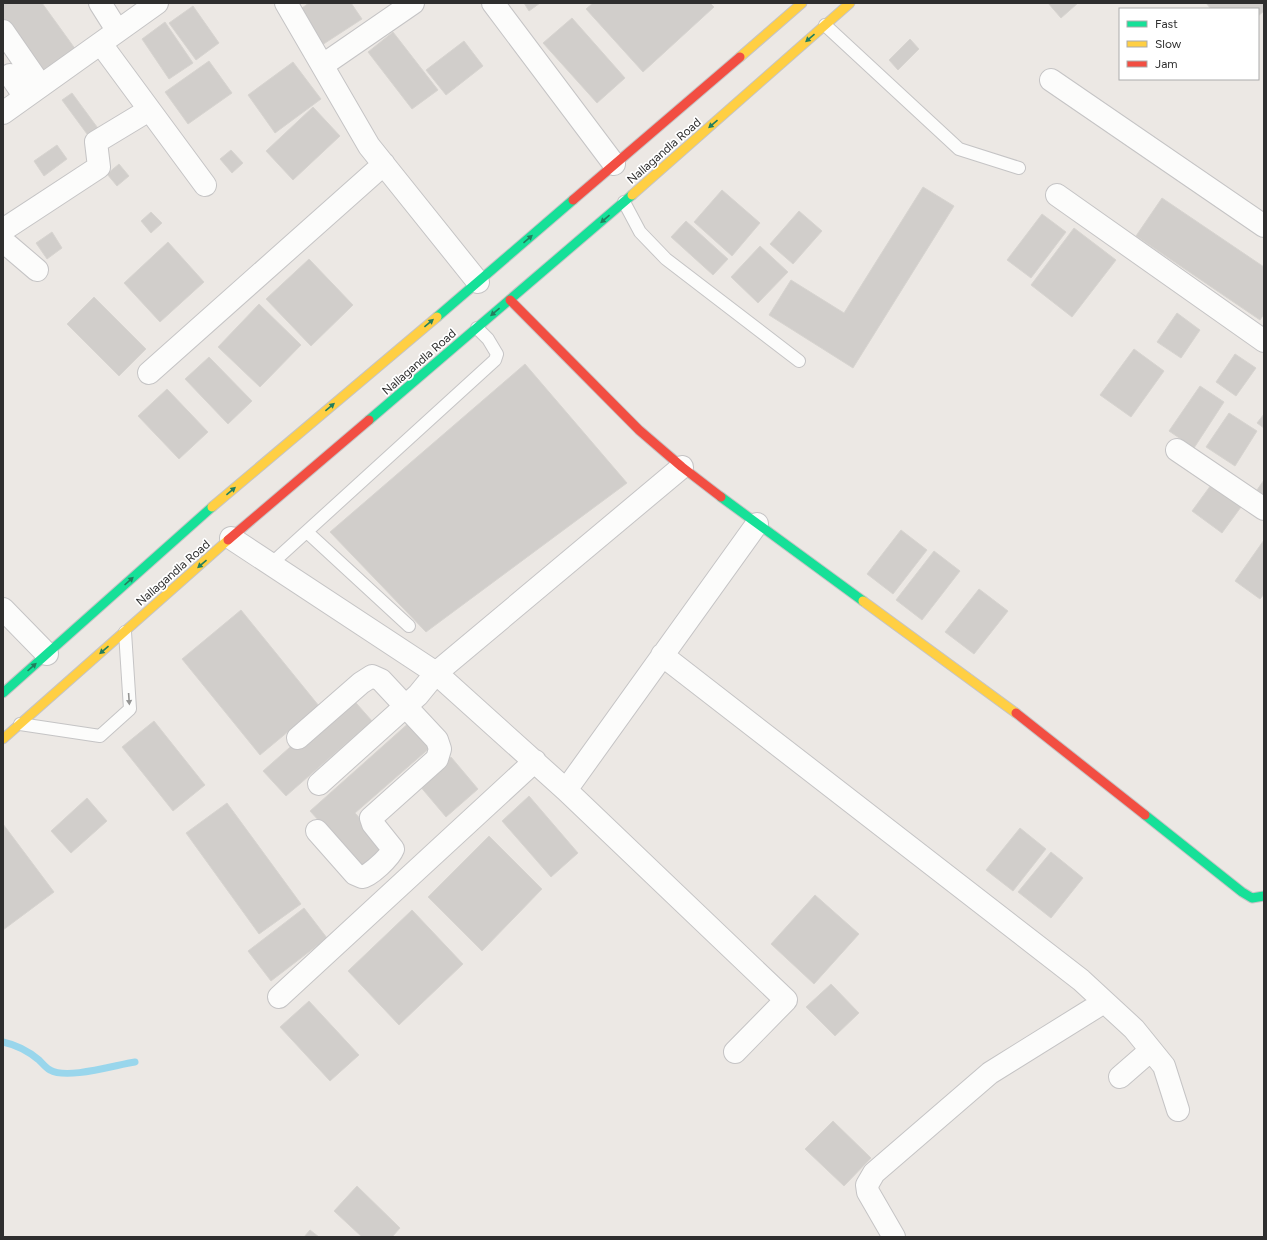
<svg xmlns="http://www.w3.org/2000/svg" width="1267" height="1240" font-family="Figtree,sans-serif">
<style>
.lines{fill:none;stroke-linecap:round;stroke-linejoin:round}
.stream{stroke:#99d6ec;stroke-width:7}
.building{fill:#d1cecb;stroke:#d7d4d0}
.lane-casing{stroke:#c5c4c5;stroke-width:14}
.street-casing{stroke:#c5c4c5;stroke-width:24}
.fast-casing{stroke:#c5c4c5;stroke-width:11}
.slow-casing{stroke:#c5c4c5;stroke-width:11}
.jam-casing{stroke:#c5c4c5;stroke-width:11}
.lane{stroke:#fcfcfb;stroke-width:12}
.street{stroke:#fcfcfb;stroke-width:22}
.fast{stroke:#16e098;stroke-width:9}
.slow{stroke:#ffcf43;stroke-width:9}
.jam{stroke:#f24e42;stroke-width:9}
.oneway{fill:#237e5e}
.oneway2{fill:#959594}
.labels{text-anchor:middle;stroke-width:3.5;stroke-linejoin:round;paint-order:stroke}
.street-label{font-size:12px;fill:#2e2e2e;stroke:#fff}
</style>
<rect width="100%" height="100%" fill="#ece8e4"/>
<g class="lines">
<!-- stream -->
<path class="stream" d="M3,1042C17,1045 27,1050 39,1060C42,1063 46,1068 50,1070C67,1080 115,1065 135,1062"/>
</g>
<!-- building -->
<path class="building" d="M3,3H42L76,50L39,75L3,24Z
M309,3H351L362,19L322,45L299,10Z
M524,3H540L529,11Z
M593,3H710L714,7L643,72L586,9Z
M1048,3H1078L1061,18Z
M1206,3H1264V11L1258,16V9H1211Z
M193,6L219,43L196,60L169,23Z
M572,18L625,78L597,103L543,43Z
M165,22L193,63L169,79L142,39Z
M393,32L438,90L412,109L368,52Z
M910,39L919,49L898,70L889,60Z
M464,41L483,66L446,95L426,70Z
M209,61L232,93L188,124L165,92Z
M293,62L321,99L275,133L248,95Z
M72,93L100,131L90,138L62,100Z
M313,107L340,136L293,180L266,151Z
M57,145L67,159L44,176L34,161Z
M231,150L243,163L232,173L220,159Z
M119,164L129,176L117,186L107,174Z
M923,187L954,206L853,368L769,315L791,280L844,313Z
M722,190L760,223L732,256L694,222Z
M1162,198L1264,267V314L1260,320L1136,236Z
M799,211L822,231L793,264L770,244Z
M151,212L162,223L151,233L141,221Z
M1042,214L1066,232L1031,278L1007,260Z
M686,221L728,259L713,275L671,237Z
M1074,228L1116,260L1072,317L1031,285Z
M52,232L62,248L47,259L36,243Z
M168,242L204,282L160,322L124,283Z
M760,246L788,272L758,303L731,277Z
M309,259L353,305L311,346L266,299Z
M94,297L146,349L119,376L67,324Z
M259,304L301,345L260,387L218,347Z
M1177,313L1200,330L1181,358L1157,342Z
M1134,349L1164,371L1131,417L1100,395Z
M1235,354L1256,368L1236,396L1216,382Z
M209,357L252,401L228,424L185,379Z
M525,364L627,483L426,632L330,532Z
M1200,386L1224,402L1194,448L1169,431Z
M167,389L208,432L179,459L138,416Z
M1229,413L1257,431L1235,466L1206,447Z
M1264,414V428L1257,423Z
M1264,480V495L1257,490Z
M1211,485L1241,507L1222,533L1192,511Z
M901,530L927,550L893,594L867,574Z
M1264,540V594L1260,599L1235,581Z
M934,551L960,571L922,620L896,600Z
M979,589L1008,611L974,654L945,632Z
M241,610L319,706L260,755L182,659Z
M349,695L372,721L286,796L263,771Z
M154,721L205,785L173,811L122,747Z
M411,721L432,746L355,813L385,846L362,868L310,811Z
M451,757L478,789L446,817L419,785Z
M529,796L578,853L551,877L502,821Z
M87,798L107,821L71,853L51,831Z
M227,803L301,904L259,934L186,833Z
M3,824L54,892L3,930Z
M1020,828L1046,849L1013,891L986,870Z
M489,836L542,889L482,951L428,897Z
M1051,852L1083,878L1051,918L1018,892Z
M815,895L859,934L814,984L771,944Z
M304,908L327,938L271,981L248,951Z
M412,910L463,964L399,1025L348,971Z
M831,984L859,1013L835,1036L806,1007Z
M309,1001L359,1055L330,1081L280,1027Z
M833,1121L871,1158L844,1186L805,1149Z
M357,1186L400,1228L392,1237H362L334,1211Z
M310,1230L319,1237H304Z"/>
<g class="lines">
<!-- lane casing -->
<g class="lane-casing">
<path id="lane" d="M825,25L959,149L1019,168
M624,202L640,232L666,259L799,361
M307,532L409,626
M271,564L495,360L497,354L488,339L477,328
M20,724L100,736L130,709L125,632"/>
</g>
<!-- street casing -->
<g class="street-casing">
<path id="street" d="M100,3L117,30
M286,3L369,146L478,282
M493,3L614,164
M3,31L41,86
M101,44L205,185
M323,65L413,3
M10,75L25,97
M1051,80L1264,226
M3,113L157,3
M1057,195L1264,341
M3,230L99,167L96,142L149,110
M3,241L37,270
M149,373L384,164
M1177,450L1264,509
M231,538L436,673L566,790L786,1000L735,1052
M3,609L47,654
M662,655L1081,980L1134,1029L1164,1066L1178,1110
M298,738L361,683L372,676L381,680L437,740L440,749L437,759L371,818L373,824L393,849C390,857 370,876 362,877L355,874L317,831
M319,784L418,695L436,673L682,467
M566,790L757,524
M279,997L535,761
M1120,1077L1151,1050
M894,1237L868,1192L867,1185L874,1173L990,1073L1104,1002"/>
</g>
<!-- fast casing -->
<g class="fast-casing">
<path id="fast" d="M437,317L573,200
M369,420L632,195
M721,497L863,601
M3,693L212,507
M1145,815L1242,892L1252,898L1264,896"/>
</g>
<!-- slow casing -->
<g class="slow-casing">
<path id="slow" d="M740,57L802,3
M632,195L850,3
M212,507L437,317
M863,601L1016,713
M3,739L228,540"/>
</g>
<!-- jam casing -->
<g class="jam-casing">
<path id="jam" d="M573,200L740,57
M510,300L639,430L682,467L721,497
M228,540L369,420
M1016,713L1145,815"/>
</g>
<!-- lane -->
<use href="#lane" class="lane"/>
<!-- street -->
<use href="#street" class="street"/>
<!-- fast -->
<use href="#fast" class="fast"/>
<!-- slow -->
<use href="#slow" class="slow"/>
<!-- jam -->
<use href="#jam" class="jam"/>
</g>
<!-- one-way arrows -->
<defs><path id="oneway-solid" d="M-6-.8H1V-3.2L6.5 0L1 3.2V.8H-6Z"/></defs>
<g class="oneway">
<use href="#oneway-solid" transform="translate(810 38) rotate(139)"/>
<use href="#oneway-solid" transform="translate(713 124) rotate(139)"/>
<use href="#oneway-solid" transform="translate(605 219) rotate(139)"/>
<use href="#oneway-solid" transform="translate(528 239) rotate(-41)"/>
<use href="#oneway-solid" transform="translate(495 312) rotate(140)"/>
<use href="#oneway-solid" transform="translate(429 323) rotate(-40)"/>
<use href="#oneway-solid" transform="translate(330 407) rotate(-40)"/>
<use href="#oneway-solid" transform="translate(231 491) rotate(-40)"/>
<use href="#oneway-solid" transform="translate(202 564) rotate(139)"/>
<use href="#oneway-solid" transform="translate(129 581) rotate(-42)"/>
<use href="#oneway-solid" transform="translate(104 650) rotate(139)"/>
<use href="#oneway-solid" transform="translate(32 667) rotate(-42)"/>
</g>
<use class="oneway2" href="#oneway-solid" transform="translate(129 699) rotate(86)"/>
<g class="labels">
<!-- street labels -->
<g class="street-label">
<text transform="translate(664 151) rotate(-41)" y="4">Nallagandla Road</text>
<text transform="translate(419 362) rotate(-41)" y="4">Nallagandla Road</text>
<text transform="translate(173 573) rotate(-41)" y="4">Nallagandla Road</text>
</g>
</g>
<!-- border -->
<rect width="1267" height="1240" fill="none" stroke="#2e2e2e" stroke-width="8"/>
<!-- legend -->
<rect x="1119" y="8" width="140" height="72" fill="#ffffff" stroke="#ababab"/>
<rect x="1127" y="21" width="20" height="6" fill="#16e098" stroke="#ababab"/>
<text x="1155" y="28" font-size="12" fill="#2e2e2e">Fast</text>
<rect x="1127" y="41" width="20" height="6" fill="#ffcf43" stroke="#ababab"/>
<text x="1155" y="48" font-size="12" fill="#2e2e2e">Slow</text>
<rect x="1127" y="61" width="20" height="6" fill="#f24e42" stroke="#ababab"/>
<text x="1155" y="68" font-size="12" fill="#2e2e2e">Jam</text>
</svg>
